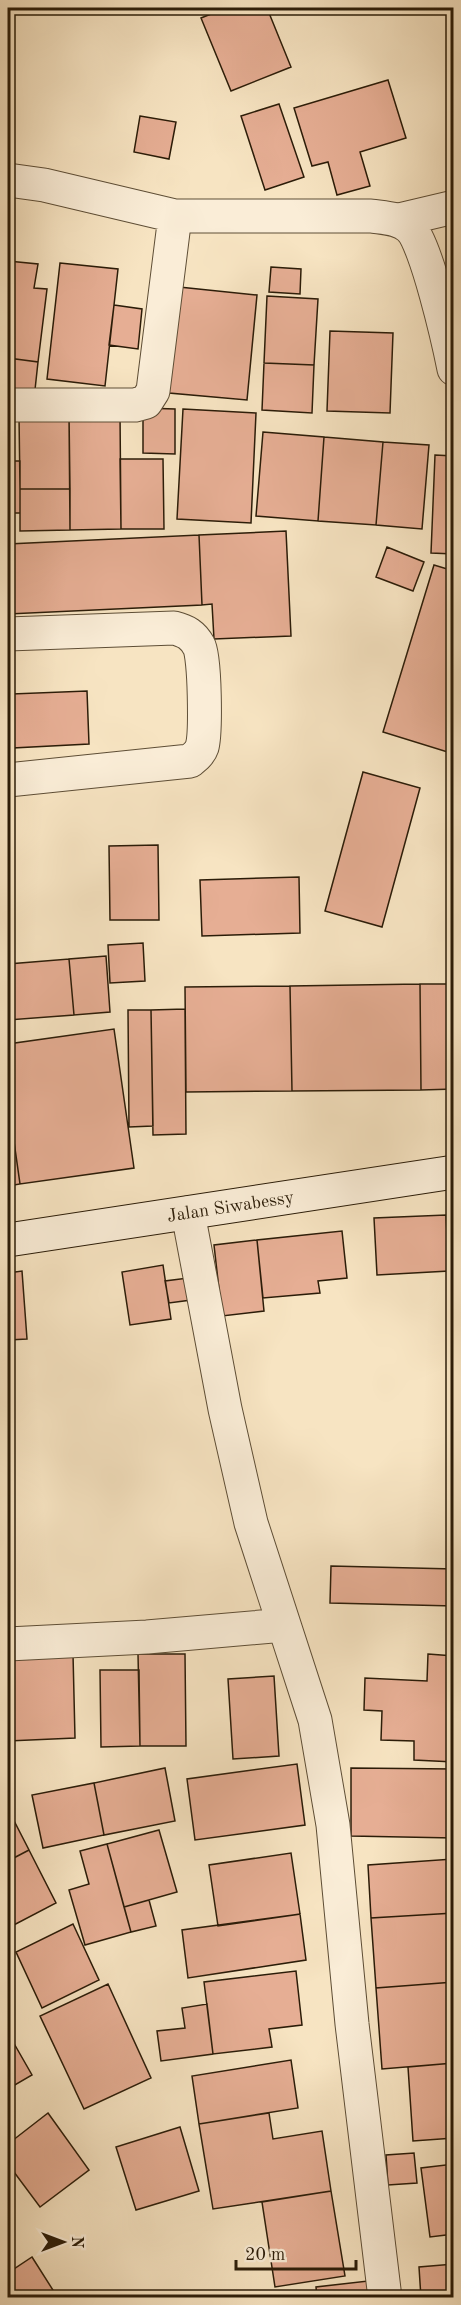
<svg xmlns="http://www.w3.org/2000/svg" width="461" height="2305" font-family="'Old Standard TT',serif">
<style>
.building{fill:#e6ae94;stroke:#2b1c08;stroke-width:1.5}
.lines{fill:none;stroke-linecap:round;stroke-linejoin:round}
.street-casing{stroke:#5e4e36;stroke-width:35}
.secondary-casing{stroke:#2b1c08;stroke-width:35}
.street{stroke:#faedd7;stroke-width:33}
.secondary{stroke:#faedd7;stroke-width:33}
.labels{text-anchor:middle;stroke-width:5;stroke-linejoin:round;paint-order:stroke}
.street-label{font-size:18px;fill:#2b1c08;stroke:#faedd7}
</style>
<rect width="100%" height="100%" fill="#f7e4c2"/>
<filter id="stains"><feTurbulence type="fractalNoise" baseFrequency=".00333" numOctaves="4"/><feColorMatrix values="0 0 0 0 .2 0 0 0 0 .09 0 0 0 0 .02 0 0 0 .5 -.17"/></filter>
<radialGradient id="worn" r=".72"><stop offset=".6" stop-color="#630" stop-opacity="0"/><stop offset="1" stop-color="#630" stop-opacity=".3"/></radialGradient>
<!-- building -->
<path class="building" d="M226,8H267L291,67L231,91L201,18Z
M388,80L406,138L360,152L370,186L337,195L328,162L312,166L294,108Z
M279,104L304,177L265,190L241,116Z
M140,116L176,122L169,159L134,152Z
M454,213V257L445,215Z
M8,261L38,264L34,288L47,289L38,362L8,358Z
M60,263L118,269L105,386L47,379Z
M271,267L301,269L300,294L269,292Z
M179,287L257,295L247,400L169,393Z
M267,296L318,299L314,365L264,363Z
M114,305L142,309L138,349L109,345Z
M330,331L393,333L390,413L327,411Z
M8,358L38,362L34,399L8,396Z
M264,363L314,365L312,413L262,410Z
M143,408L175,409V454L143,453Z
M183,409L256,413L251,523L177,519Z
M120,413L121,529L70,530L69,414Z
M69,414L70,489H20L19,415Z
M263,432L324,437L318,521L256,516Z
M8,433H10L11,461H20V513H8Z
M324,437L383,442L376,525L318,521Z
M383,442L429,445L422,529L376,525Z
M435,455L454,456V554L431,553Z
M120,459H163L164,529H121Z
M20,489H70V530L20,531Z
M286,531L291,636L214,639L212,604L202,605L199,535Z
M199,535L202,605L8,614V544Z
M387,547L424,562L413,591L376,577Z
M434,565L454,571V754L383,732Z
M8,659H10L12,694L87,691L89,744L13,748L14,766L8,767Z
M363,772L420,788L382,927L325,911Z
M158,845L159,920H110L109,846Z
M299,877L300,933L202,936L200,880Z
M143,943L145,981L110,983L108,945Z
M106,956L110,1012L74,1015L69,959Z
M69,959L74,1015L8,1020V964Z
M420,984L421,1090L292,1091L290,986Z
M420,984H454V1089L421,1090Z
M290,986L292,1091L186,1092L185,987Z
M185,1009L186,1134L153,1135L151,1010Z
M128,1010H151L153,1126L129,1127Z
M114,1029L134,1168L20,1184L8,1099V1044Z
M8,1099L20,1184L8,1186Z
M446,1215L449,1271L377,1275L374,1218Z
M342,1231L347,1278L318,1281L320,1293L263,1298L257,1240Z
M257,1240L264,1311L222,1316L214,1245Z
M163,1265L171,1319L130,1325L122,1272Z
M22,1271L27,1339L8,1340V1273Z
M188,1278L191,1300L169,1303L165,1281Z
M331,1566L454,1569V1606L330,1603Z
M73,1654L75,1738L8,1741V1655Z
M138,1654H185L186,1746H140Z
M428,1654L454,1656V1762L414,1760V1741L381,1740L382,1711L364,1710L365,1678L427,1681Z
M100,1670H139L140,1746L101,1747Z
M274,1676L279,1756L233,1759L228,1679Z
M297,1764L305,1825L195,1840L187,1779Z
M165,1768L175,1821L104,1835L94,1783Z
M351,1768L454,1769V1838L351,1836Z
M94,1783L104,1835L43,1848L32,1795Z
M8,1809L29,1850L8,1861Z
M159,1830L177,1892L124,1907L107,1844Z
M107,1844L131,1932L85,1945L69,1890L89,1884L80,1851Z
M29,1850L56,1903L10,1927L8,1861Z
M291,1853L300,1914L218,1926L209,1865Z
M453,1859L454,1913L371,1918L368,1865Z
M149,1900L156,1926L131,1932L124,1907Z
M454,1913V1982L376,1988L371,1918Z
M300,1914L306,1960L188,1978L182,1930Z
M73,1924L99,1980L42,2008L16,1952Z
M296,1971L302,2025L269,2029L272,2047L213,2054L204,1982Z
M454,1982V2063L382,2069L376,1988Z
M108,1984L151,2078L84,2109L40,2016Z
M207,2004L213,2054L161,2061L157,2031L185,2028L182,2008Z
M8,2033L32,2075L8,2089Z
M291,2060L298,2108L199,2124L192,2076Z
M454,2063V2138L413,2141L408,2067Z
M48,2113L89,2170L40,2207L8,2164V2144Z
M269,2113L273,2139L322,2131L331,2191L213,2209L199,2124Z
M180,2127L199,2191L136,2210L116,2147Z
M414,2153L417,2183L388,2185L386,2155Z
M454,2164V2234L430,2237L421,2168Z
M331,2191L345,2276L275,2287L262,2202Z
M32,2257L58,2298H8V2273Z
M454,2264V2298H421L419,2267Z
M368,2281L370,2298H317L316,2287Z"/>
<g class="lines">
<!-- street casing -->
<g class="street-casing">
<path id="street" d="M8,180L44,185L175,216H371C385,218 400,218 410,228C426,242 449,344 454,369
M399,220L454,207
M8,405H135L146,402L153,391L175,216
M8,634L174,628C186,631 193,635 199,646C205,656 206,734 202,747C200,753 195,757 190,761L8,780
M188,1213L225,1409L251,1523L315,1720L333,1825L352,2024L385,2298
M8,1644L147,1637L284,1625"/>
</g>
<!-- secondary casing -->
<g class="secondary-casing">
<g id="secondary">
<path id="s1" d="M8,1240L454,1172"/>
</g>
</g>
<!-- street -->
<use href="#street" class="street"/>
<!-- secondary -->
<use href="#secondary" class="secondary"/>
</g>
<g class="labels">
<!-- street labels -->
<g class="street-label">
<text dy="6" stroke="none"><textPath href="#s1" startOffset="225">Jalan Siwabessy</textPath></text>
</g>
</g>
<!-- margin -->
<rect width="461" height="2305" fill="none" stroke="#f7e4c2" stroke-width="30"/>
<rect x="9" y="9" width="443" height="2287" fill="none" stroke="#2b1c08" stroke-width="3"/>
<rect x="15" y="15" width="431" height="2275" fill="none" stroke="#2b1c08" stroke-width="1.5"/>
<!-- north arrow -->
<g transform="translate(63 2242) rotate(90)" stroke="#faedd7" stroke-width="4.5" paint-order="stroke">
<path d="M0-4.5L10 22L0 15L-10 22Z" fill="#2b1c08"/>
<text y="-9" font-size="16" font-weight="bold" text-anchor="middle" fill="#2b1c08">N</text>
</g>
<!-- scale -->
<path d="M236 2260v9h120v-9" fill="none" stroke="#2b1c08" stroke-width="3"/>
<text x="245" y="2260" font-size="18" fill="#2b1c08" stroke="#faedd7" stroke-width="4.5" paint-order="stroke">20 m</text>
<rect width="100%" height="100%" filter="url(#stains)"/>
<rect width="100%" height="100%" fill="url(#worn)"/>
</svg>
